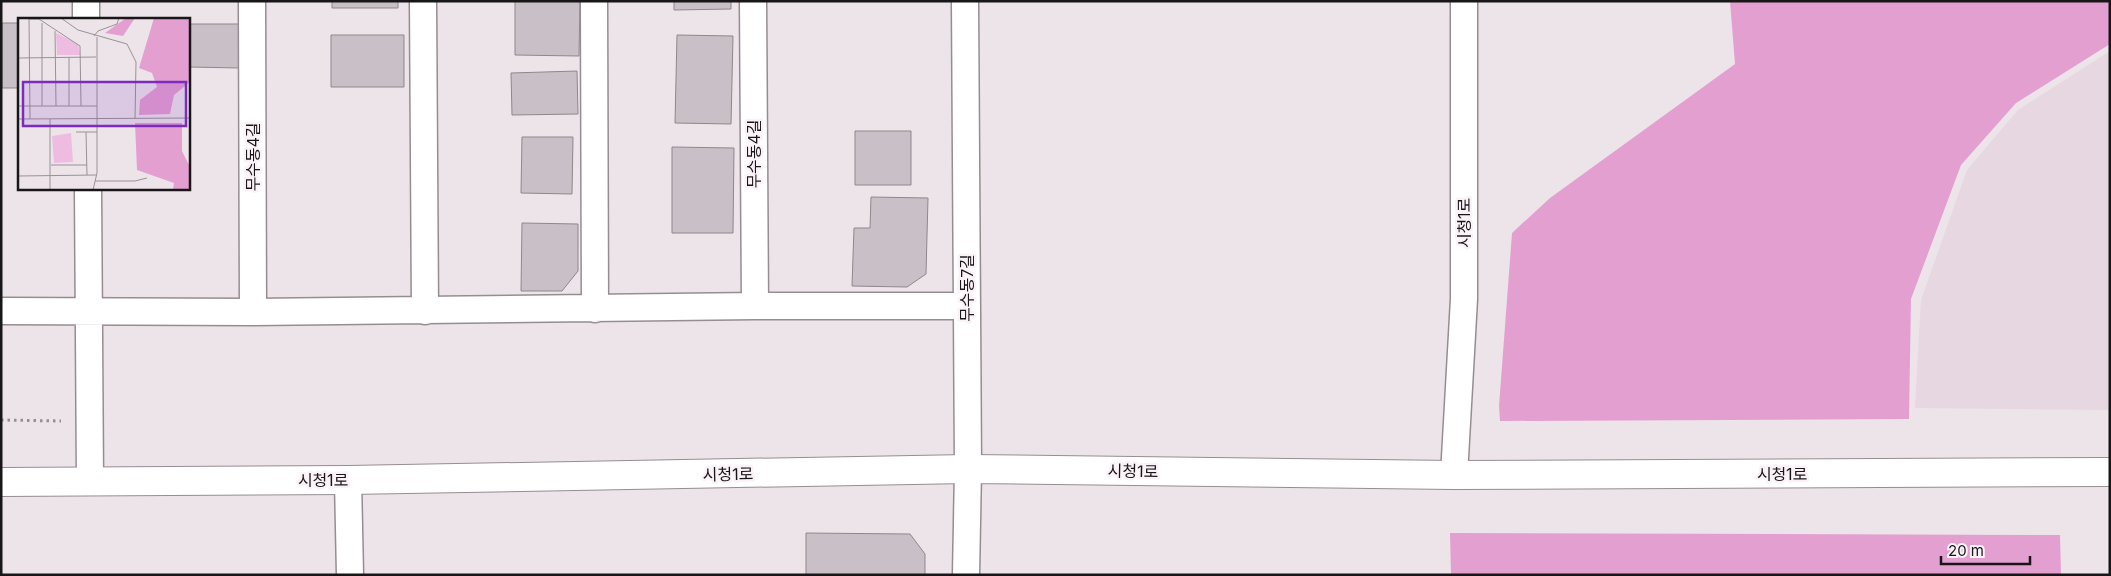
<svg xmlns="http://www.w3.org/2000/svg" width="2111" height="576" font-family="Inter,'Noto Sans KR',sans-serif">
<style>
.built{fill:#e6d7e1}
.forest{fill:#e49fd1}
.building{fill:#c8c0c6;stroke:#8f878c}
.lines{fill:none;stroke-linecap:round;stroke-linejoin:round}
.minor-casing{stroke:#958d92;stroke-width:29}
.tertiary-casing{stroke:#958d92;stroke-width:30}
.path{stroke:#948d91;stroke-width:3;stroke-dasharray:2.5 4;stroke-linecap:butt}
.minor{stroke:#fff;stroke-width:26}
.tertiary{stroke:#fff;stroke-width:28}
.labels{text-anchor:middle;stroke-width:5;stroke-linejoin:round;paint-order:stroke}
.street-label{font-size:16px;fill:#191618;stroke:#faf2f7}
.inset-road{fill:none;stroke:#989296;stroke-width:1}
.view{fill:#7b2cbf;fill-opacity:0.15;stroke:#7b2cbf;stroke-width:2.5}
.inset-edge{fill:none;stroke:#191618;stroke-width:2.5}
</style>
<rect width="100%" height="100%" fill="#ede4ea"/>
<!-- built -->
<path class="built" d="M2110,51V410L1915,408L1921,300L1967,170L2018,110Z"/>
<!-- forest -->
<path class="forest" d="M1730,1H2110V44L2016,103L1961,165L1911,299L1909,419L1500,421L1499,406L1512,233L1550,198L1735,64Z
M1450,533L2060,535L2061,575H1451Z"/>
<!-- building -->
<path class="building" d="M332,1H398V8H332Z
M515,1H580L579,56L515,55Z
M674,1H731V9L674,10Z
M2,23H19V88H2Z
M189,24H239V68L189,67Z
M331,35H404V87H331Z
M677,35L733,36L731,124L675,123Z
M577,71L578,114L512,115L511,73Z
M855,131H911V185H855Z
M522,137H573L572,194L521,193Z
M672,147L734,148L733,233H672Z
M871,197L928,198L926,274L907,287L852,286L854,228H870Z
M522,223L578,224V271L562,291H521Z
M806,533L910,534L925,554V575H806Z"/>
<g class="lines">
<!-- minor casing -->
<g class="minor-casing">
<path id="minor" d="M86,1V19
M252,1L253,312
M423,1L425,311
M594,1L595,309
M753,1L755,306
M965,1L968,469L966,575
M88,189L90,481
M1,311L253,312L755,306H967
M1454,475L1464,299V1
M348,480L350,575"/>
</g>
<!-- tertiary casing -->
<g class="tertiary-casing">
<path id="tertiary" d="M1,482L348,480L968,469L1454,475L2110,472"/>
</g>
<!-- path -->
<path class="path" d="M1,420L61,421"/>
<!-- minor -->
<use href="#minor" class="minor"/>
<!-- tertiary -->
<use href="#tertiary" class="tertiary"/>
</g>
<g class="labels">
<!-- street labels -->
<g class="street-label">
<text transform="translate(754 154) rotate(-90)" y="6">무수동4길</text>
<text transform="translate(253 157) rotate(-90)" y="6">무수동4길</text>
<text transform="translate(1464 223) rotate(-90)" y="6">시청1로</text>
<text transform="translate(967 288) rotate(-90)" y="6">무수동7길</text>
<text transform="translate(1133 471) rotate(1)" y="6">시청1로</text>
<text transform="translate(728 474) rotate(-1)" y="6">시청1로</text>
<text x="1782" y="480">시청1로</text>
<text x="323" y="486">시청1로</text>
</g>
</g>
<!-- overview -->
<g transform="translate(18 18)">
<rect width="172" height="172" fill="#ede4ea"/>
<path d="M38,15L60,26L62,37H39ZM53,115L55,144L36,145L34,118Z" fill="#eebce0"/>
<path d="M108,0H117L105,18L87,15ZM136,0H172V64L156,77L152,96L121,97L122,82L139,69L134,55L121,50ZM117,105H164V133L172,149V172H155L156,165L119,152Z" fill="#e49fd1"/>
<path class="inset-road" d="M11,0L12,101M43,0L60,12L109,26L118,44L117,101M11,1H21L62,28L63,88M24,5V88M37,13L38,88M76,18L80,13L99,6L101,0M51,39V88M0,40L78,39M0,88H79M0,101L173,100M32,101V172M58,114H79M68,114L69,157M33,147H69M0,158L78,157M77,163H117L129,160M75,172L79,155V19"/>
<path class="view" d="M5,64H168V108H5Z"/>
<rect width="172" height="172" class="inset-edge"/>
</g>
<!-- border -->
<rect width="2111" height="576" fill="none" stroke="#191618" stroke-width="5"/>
<!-- scale -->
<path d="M1941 556v8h89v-8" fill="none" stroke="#191618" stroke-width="2.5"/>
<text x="1948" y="556" font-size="15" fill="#191618" stroke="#faf2f7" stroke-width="4" paint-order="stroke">20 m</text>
</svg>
